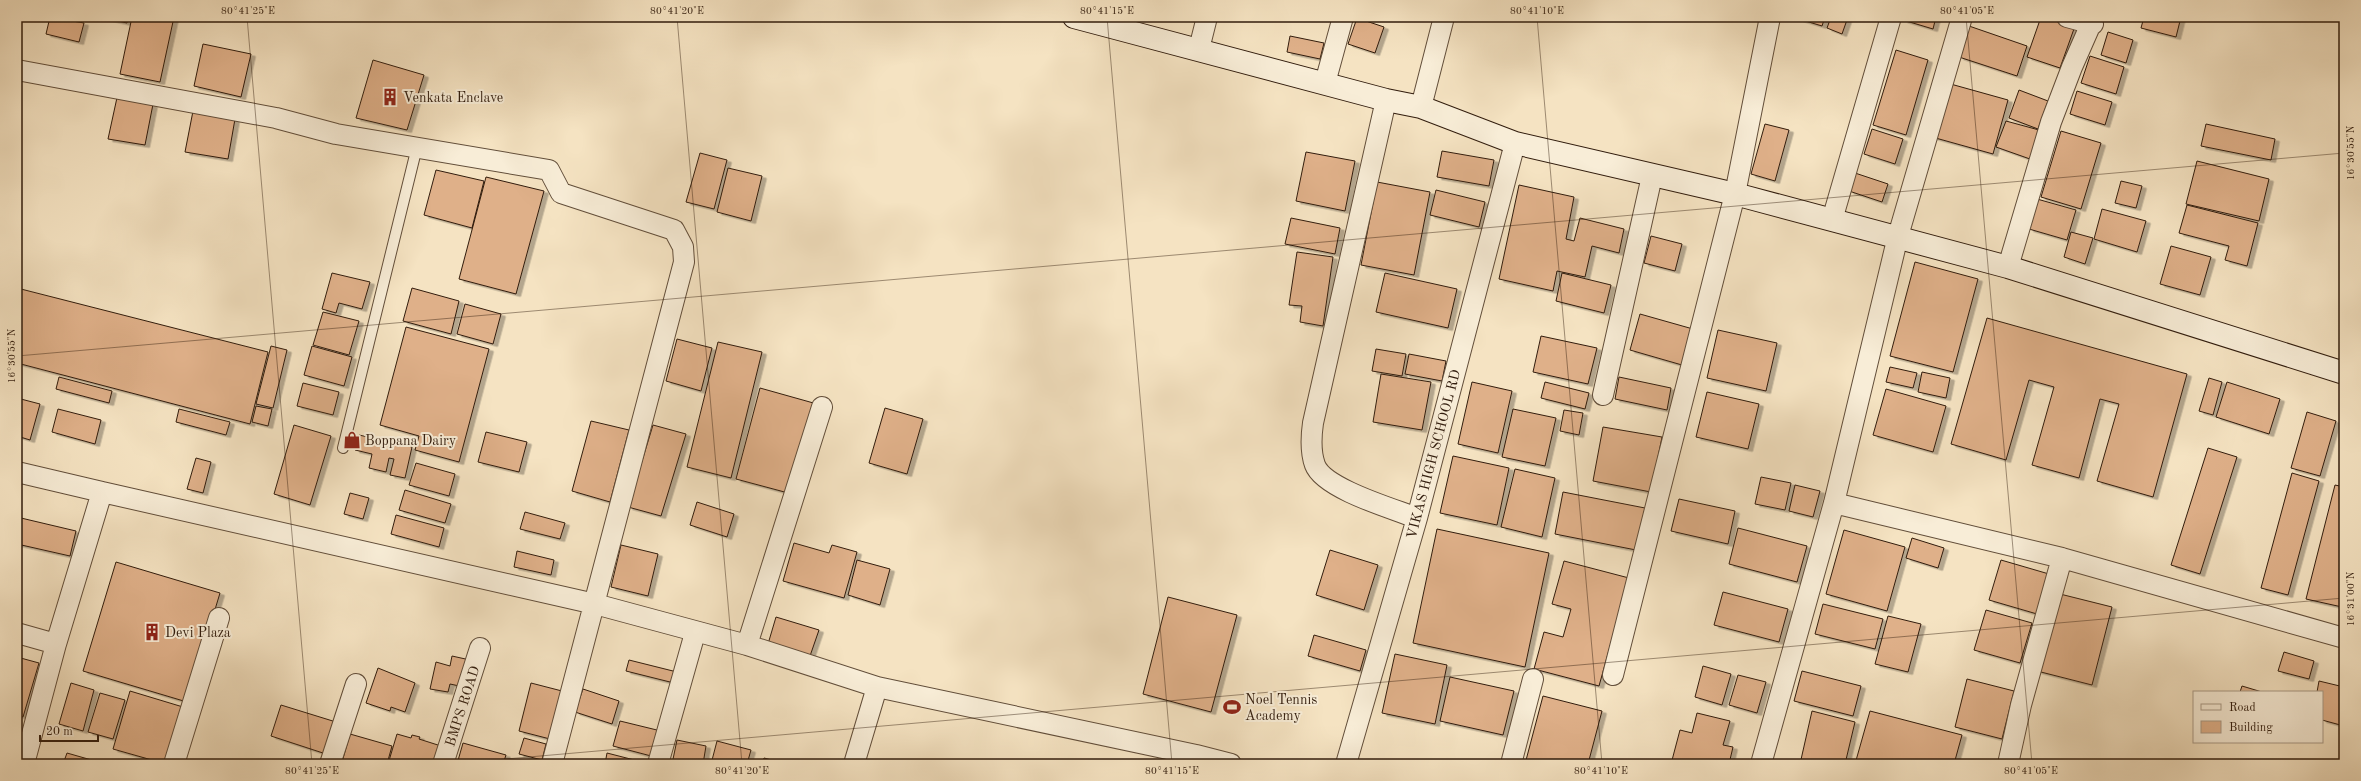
<svg xmlns="http://www.w3.org/2000/svg" width="2361" height="781" font-family="'Old Standard TT',serif">
<style>
.building{fill:#dfb089;stroke:#311c0d;filter:url(#shadow)}
.lines{fill:none;stroke-linecap:round;stroke-linejoin:round}
.lane-casing{stroke:#624e3a;stroke-width:12}
.street-casing{stroke:#624e3a;stroke-width:22}
.secondary-casing{stroke:#311c0d;stroke-width:24}
.lane{stroke:#f8edd7;stroke-width:10}
.street{stroke:#f8edd7;stroke-width:20}
.secondary{stroke:#f8edd7;stroke-width:22}
.ticks{fill:none;stroke:#311c0d;stroke-width:1;stroke-opacity:0.45}
.labels{text-anchor:middle;stroke-width:4;stroke-linejoin:round;paint-order:stroke}
.poi-label{font-size:14px;fill:#311c0d;stroke:#f8edd7;text-anchor:start}
.street-label{font-size:14px;fill:#311c0d;stroke:#f8edd7}
.neatline{fill:none;stroke:#311c0d;stroke-width:1.5}
.ticks-label{font-size:10px;text-anchor:middle;fill:#311c0d}
</style>
<defs>
<filter id="shadow"><feDropShadow dx="4.5" dy="2.5" stdDeviation="0" flood-color="#0004"/></filter>
</defs>
<rect width="100%" height="100%" fill="#f5e3c2"/>
<filter id="stains"><feTurbulence type="fractalNoise" baseFrequency=".005" numOctaves="4"/><feColorMatrix values="0 0 0 0 .2 0 0 0 0 .09 0 0 0 0 .02 0 0 0 .5 -.17"/></filter>
<radialGradient id="worn" r=".72"><stop offset=".6" stop-color="#630" stop-opacity="0"/><stop offset="1" stop-color="#630" stop-opacity=".3"/></radialGradient>
<!-- building -->
<path class="building" d="M50,17L84,23L79,42L46,34Z
M100,17H128L127,23Z
M132,17H174L160,82L120,74Z
M1800,17H1825L1822,26L1799,19Z
M1831,17H1848L1842,34L1827,28Z
M1904,17H1936L1933,29L1903,20Z
M2041,17H2047L2075,26L2060,68L2027,57Z
M2144,17H2181L2176,37L2141,28Z
M1357,18L1384,27L1375,53L1348,44Z
M1969,26L2027,46L2017,76L1959,57Z
M2108,32L2133,40L2126,63L2101,55Z
M1290,36L1324,43L1320,59L1287,52Z
M203,44L251,54L241,97L194,86Z
M1896,50L1928,60L1906,135L1873,125Z
M2090,56L2124,67L2116,94L2081,83Z
M373,60L424,75L407,130L356,118Z
M1947,83L2008,100L1993,154L1932,137Z
M2019,90L2048,101L2038,129L2009,118Z
M2077,91L2112,102L2105,125L2070,114Z
M118,93L154,99L145,145L108,139Z
M193,111L235,119L228,159L185,152Z
M2006,121L2039,130L2030,159L1996,147Z
M1765,124L1789,130L1775,181L1751,174Z
M2206,124L2275,139L2271,160L2201,146Z
M1872,129L1903,139L1895,164L1864,154Z
M2061,131L2101,143L2081,209L2041,197Z
M1442,151L1494,160L1489,186L1437,177Z
M1306,152L1355,161L1345,211L1296,201Z
M700,153L727,160L714,209L686,202Z
M2197,161L2269,179L2259,221L2186,204Z
M728,168L762,176L751,221L717,212Z
M436,170L484,181L472,228L424,215Z
M1855,173L1888,184L1882,202L1849,191Z
M486,177L544,191L516,294L459,279Z
M2121,181L2142,186L2136,208L2115,203Z
M1377,182L1430,192L1414,275L1361,265Z
M1519,185L1574,197L1566,239L1574,241L1580,218L1624,229L1619,253L1592,246L1585,277L1557,271L1553,291L1499,279Z
M1436,190L1485,202L1479,227L1430,215Z
M2037,199L2076,210L2067,240L2029,229Z
M2187,205L2258,223L2247,266L2225,260L2229,246L2179,233Z
M2102,209L2146,221L2137,252L2094,239Z
M1291,218L1340,228L1335,254L1285,244Z
M2071,232L2093,238L2085,264L2064,257Z
M1651,236L1682,244L1675,271L1644,263Z
M2171,246L2211,257L2200,295L2160,284Z
M1297,252L1333,257L1323,326L1300,322L1302,306L1289,305Z
M1915,262L1978,279L1953,372L1890,356Z
M332,273L370,282L362,309L339,303L336,313L322,309Z
M1385,273L1457,289L1448,328L1376,312Z
M1562,273L1611,285L1604,313L1556,301Z
M17,288L268,352L250,424L17,363Z
M412,288L459,301L451,334L403,321Z
M465,304L501,314L493,344L457,334Z
M323,312L359,321L349,355L313,345Z
M1640,314L1693,329L1682,365L1630,350Z
M1987,318L2187,374L2153,497L2097,481L2119,404L2100,399L2079,478L2032,465L2054,387L2029,380L2006,460L1951,444Z
M406,327L489,349L459,462L415,450L419,436L380,425Z
M1718,330L1777,343L1766,391L1707,378Z
M1541,336L1597,348L1588,384L1533,372Z
M677,339L712,348L701,391L666,381Z
M718,342L762,352L731,478L687,467Z
M271,346L287,350L273,408L256,404Z
M312,346L352,357L344,386L304,375Z
M1376,349L1406,354L1402,376L1372,371Z
M1409,354L1446,361L1442,381L1405,374Z
M1890,367L1917,373L1913,388L1886,382Z
M1922,372L1950,378L1946,398L1918,392Z
M1381,374L1431,382L1422,430L1373,422Z
M59,377L112,391L109,403L56,389Z
M1619,377L1671,388L1667,410L1615,399Z
M2209,378L2222,382L2213,415L2199,411Z
M1472,382L1512,391L1498,453L1458,444Z
M1545,382L1589,393L1585,409L1541,398Z
M2227,382L2280,399L2269,434L2216,417Z
M303,383L339,392L333,415L297,406Z
M760,388L817,404L792,494L736,479Z
M1886,389L1946,406L1933,452L1873,435Z
M1707,392L1759,404L1748,449L1696,437Z
M17,398L40,404L30,440L17,436Z
M256,406L272,409L268,426L252,422Z
M885,408L923,419L907,474L869,463Z
M58,409L101,420L95,444L52,432Z
M179,409L230,422L226,435L176,422Z
M1513,409L1556,418L1545,466L1502,457Z
M1564,410L1583,413L1579,435L1560,431Z
M2307,412L2336,421L2320,476L2291,468Z
M591,421L629,430L610,502L572,491Z
M294,425L331,436L310,505L274,494Z
M653,425L686,434L661,516L628,507Z
M1603,427L1662,437L1651,492L1593,481Z
M486,432L527,442L519,472L478,462Z
M359,435L412,447L405,478L390,475L394,459L389,458L386,472L369,468L372,454L355,450Z
M2208,448L2237,457L2200,574L2171,565Z
M1453,456L1509,468L1497,525L1440,513Z
M196,458L211,462L203,493L187,489Z
M416,463L455,474L449,496L409,485Z
M1515,469L1555,478L1542,537L1501,527Z
M2292,473L2319,481L2288,595L2261,588Z
M1761,477L1791,483L1785,510L1755,504Z
M1795,485L1820,491L1813,517L1789,511Z
M2335,485L2344,487V600L2342,607L2306,599Z
M405,490L451,504L445,523L399,510Z
M1563,492L1645,508L1636,550L1555,534Z
M350,493L369,498L363,519L344,514Z
M1679,499L1735,511L1728,544L1671,531Z
M697,502L734,514L727,537L690,525Z
M525,512L565,523L560,539L520,529Z
M396,515L444,528L439,547L391,534Z
M21,518L76,531L70,556L17,544Z
M1738,528L1807,546L1797,582L1729,564Z
M1437,529L1549,553L1525,667L1413,643Z
M1844,530L1905,547L1887,611L1826,594Z
M1912,538L1944,548L1938,568L1906,558Z
M794,543L829,553L832,545L857,552L844,598L783,581Z
M621,545L658,554L648,596L611,587Z
M1330,550L1378,565L1364,610L1316,595Z
M517,551L554,560L551,575L514,567Z
M857,560L890,569L880,605L848,595Z
M2001,560L2049,574L2037,614L1989,600Z
M1564,561L1629,578L1599,686L1534,669L1544,632L1563,637L1571,609L1552,604Z
M116,562L220,593L187,702L83,671Z
M1723,592L1788,609L1779,642L1714,625Z
M2056,593L2112,607L2092,685L2037,671Z
M1168,597L1237,615L1211,712L1143,694Z
M1823,604L1883,619L1875,649L1815,634Z
M1986,610L2032,623L2020,663L1974,650Z
M1888,616L1921,624L1908,672L1875,664Z
M776,617L819,630L810,656L768,644Z
M1314,635L1366,650L1360,671L1308,656Z
M2284,652L2314,661L2309,679L2278,671Z
M1395,654L1447,665L1435,724L1382,713Z
M452,656L470,660L464,687L450,684L448,692L430,689L436,662L450,666Z
M17,657L39,663L23,717L17,715Z
M629,660L677,672L674,683L626,671Z
M1703,666L1731,674L1722,705L1695,697Z
M378,668L415,683L405,712L391,707L390,711L366,703Z
M1802,671L1861,686L1853,716L1794,701Z
M1738,675L1766,682L1757,713L1729,705Z
M1450,677L1514,691L1503,735L1440,721Z
M1967,679L2014,691L2002,739L1955,727Z
M2319,681L2344,687V726L2322,720V692H2317Z
M71,683L94,690L83,731L59,724Z
M531,683L562,691L550,739L519,731Z
M2242,686L2262,692H2240Z
M583,689L619,701L612,724L575,712Z
M130,691L183,707L166,764L113,749Z
M100,693L125,700L113,739L88,732Z
M1543,696L1602,711L1588,764H1525Z
M281,705L336,722L326,754L271,736Z
M1812,711L1855,722L1845,764H1800Z
M1870,711L1962,735L1954,764H1855Z
M1697,713L1730,721L1723,745L1733,747L1729,764H1671L1680,730L1692,733Z
M620,721L661,731L655,757L613,746Z
M350,734L392,746L387,764L342,762Z
M397,734L411,738L412,735L420,737L419,739L441,746L436,764H388Z
M524,738L546,744L542,760L519,754Z
M677,740L706,746L703,764H672Z
M717,741L751,750L747,764H711Z
M463,743L506,755L503,764H457Z
M67,753L102,763V764H63Z
M607,753L650,764H605Z
M764,758L787,764H762Z
M865,760L879,764H864Z"/>
<g class="lines">
<!-- lane casing -->
<g class="lane-casing">
<path id="lane" d="M343,448L417,147"/>
</g>
<!-- street casing -->
<g class="street-casing">
<path id="street" d="M2067,17L2093,24
M1199,49L1207,17
M17,70L276,118L336,134L549,170L561,193L674,230L683,247L684,262L552,764
M1325,83L1343,17
M1386,100L1313,423C1311,437 1310,451 1315,465C1324,489 1394,509 1417,518
M1421,107L1444,17
M1832,220L1891,17
M2008,267L2051,122L2072,67L2094,17
M1603,395L1652,176
M17,472L102,492L56,644L24,764
M102,492L595,604L747,645L822,407
M1834,503L2062,558L2344,638
M17,633L56,644
M747,645L877,687L1196,755
M1613,675L1735,194L1770,17
M174,764L219,618
M330,764L356,684
M443,764L480,648
M658,764L695,633
M854,764L877,687
M1194,764L1196,755L1231,764
M1346,764L1417,518L1515,143
M1511,764L1533,679
M1761,764L1834,503L1898,236L1962,17
M2008,764L2021,705L2062,558"/>
</g>
<!-- secondary casing -->
<g class="secondary-casing">
<path id="secondary" d="M1074,17L1386,100L1421,107L1515,143L1735,194L2008,267L2344,373"/>
</g>
<!-- lane -->
<use href="#lane" class="lane"/>
<!-- street -->
<use href="#street" class="street"/>
<!-- secondary -->
<use href="#secondary" class="secondary"/>
</g>
<!-- ticks -->
<path class="ticks" d="M247,17L312,764M677,17L742,764M1107,17L1172,764M1537,17L1602,764M1966,17L2032,764M17,356L2344,153M449,764L2344,598"/>
<!-- icons -->
<defs>
<g id="building-bare" transform="scale(1.38)"><path d="M-4-6H4V6H1V3H-1V6H-4ZM-2.5-4.3h1.7v1.8h-1.7ZM.8-4.3h1.7v1.8H.8ZM-2.5-1h1.7V.8h-1.7ZM.8-1h1.7V.8H.8Z" fill="#8f2418" stroke="#f8edd7" stroke-width="2.5" paint-order="stroke"/></g>
<g id="shop-bare" transform="scale(1.38)"><path d="M-5-2.5h2.3a2.7 3.5 0 0 1 5.4 0H5L5.5 6h-11ZM-1.5-2.5h3a1.5 2.3 0 0 0-3 0Z" fill="#8f2418" stroke="#f8edd7" stroke-width="2.5" paint-order="stroke"/></g>
<g id="stadium-bare" transform="scale(1.38)"><path d="M0-5a6.5 5 0 1 0 0 10a6.5 5 0 1 0 0-10ZM-3.5-1.8h7v3.6h-7Z" fill="#8f2418" stroke="#f8edd7" stroke-width="2.5" paint-order="stroke"/></g>
</defs>
<g fill-rule="evenodd">
<use href="#building-bare" x="390" y="97"/>
<use href="#shop-bare" x="352" y="440"/>
<use href="#building-bare" x="152" y="632"/>
<use href="#stadium-bare" x="1232" y="707"/>
</g>
<g class="labels">
<!-- poi labels -->
<g class="poi-label">
<text x="403" y="102">Venkata Enclave</text>
<text x="365" y="445">Boppana Dairy</text>
<text x="165" y="637">Devi Plaza</text>
<text x="1245" y="704">Noel Tennis<tspan x="1245" dy="16">Academy</tspan></text>
</g>
<!-- street labels -->
<g class="street-label">
<text transform="translate(1433 454) rotate(-75)" y="5">VIKAS HIGH SCHOOL RD</text>
<text transform="translate(462 706) rotate(-72)" y="5">BMPS ROAD</text>
</g>
</g>
<!-- margin -->
<rect width="2361" height="781" fill="none" stroke="#f5e3c2" stroke-width="44"/>
<!-- legend -->
<rect x="2193" y="691" width="130" height="52" fill="#f8edd7" stroke="#a89986"/>
<rect x="2201" y="704" width="20" height="6" fill="#f8edd7" stroke="#a89986"/>
<text x="2229" y="711" font-size="12" fill="#311c0d">Road</text>
<rect x="2201" y="721" width="20" height="12" fill="#dfb089" stroke="#a89986"/>
<text x="2229" y="731" font-size="12" fill="#311c0d">Building</text>
<!-- scale -->
<path d="M40 735v6h58v-6" fill="none" stroke="#311c0d" stroke-width="2"/>
<text x="46" y="735" font-size="12" fill="#311c0d" stroke="#f8edd7" stroke-width="3" paint-order="stroke">20 m</text>
<rect x="22" y="22" width="2317" height="737" class="neatline"/>
<g class="ticks-label">
<text x="248" y="14">80°41'25"E</text>
<text x="677" y="14">80°41'20"E</text>
<text x="1107" y="14">80°41'15"E</text>
<text x="1537" y="14">80°41'10"E</text>
<text x="1967" y="14">80°41'05"E</text>
<text transform="translate(2350 153) rotate(-90)" y="4">16°30'55"N</text>
<text transform="translate(11 356) rotate(-90)" y="4">16°30'55"N</text>
<text transform="translate(2350 599) rotate(-90)" y="4">16°31'00"N</text>
<text x="312" y="774">80°41'25"E</text>
<text x="742" y="774">80°41'20"E</text>
<text x="1172" y="774">80°41'15"E</text>
<text x="1601" y="774">80°41'10"E</text>
<text x="2031" y="774">80°41'05"E</text>
</g>
<rect width="100%" height="100%" filter="url(#stains)"/>
<rect width="100%" height="100%" fill="url(#worn)"/>
</svg>
